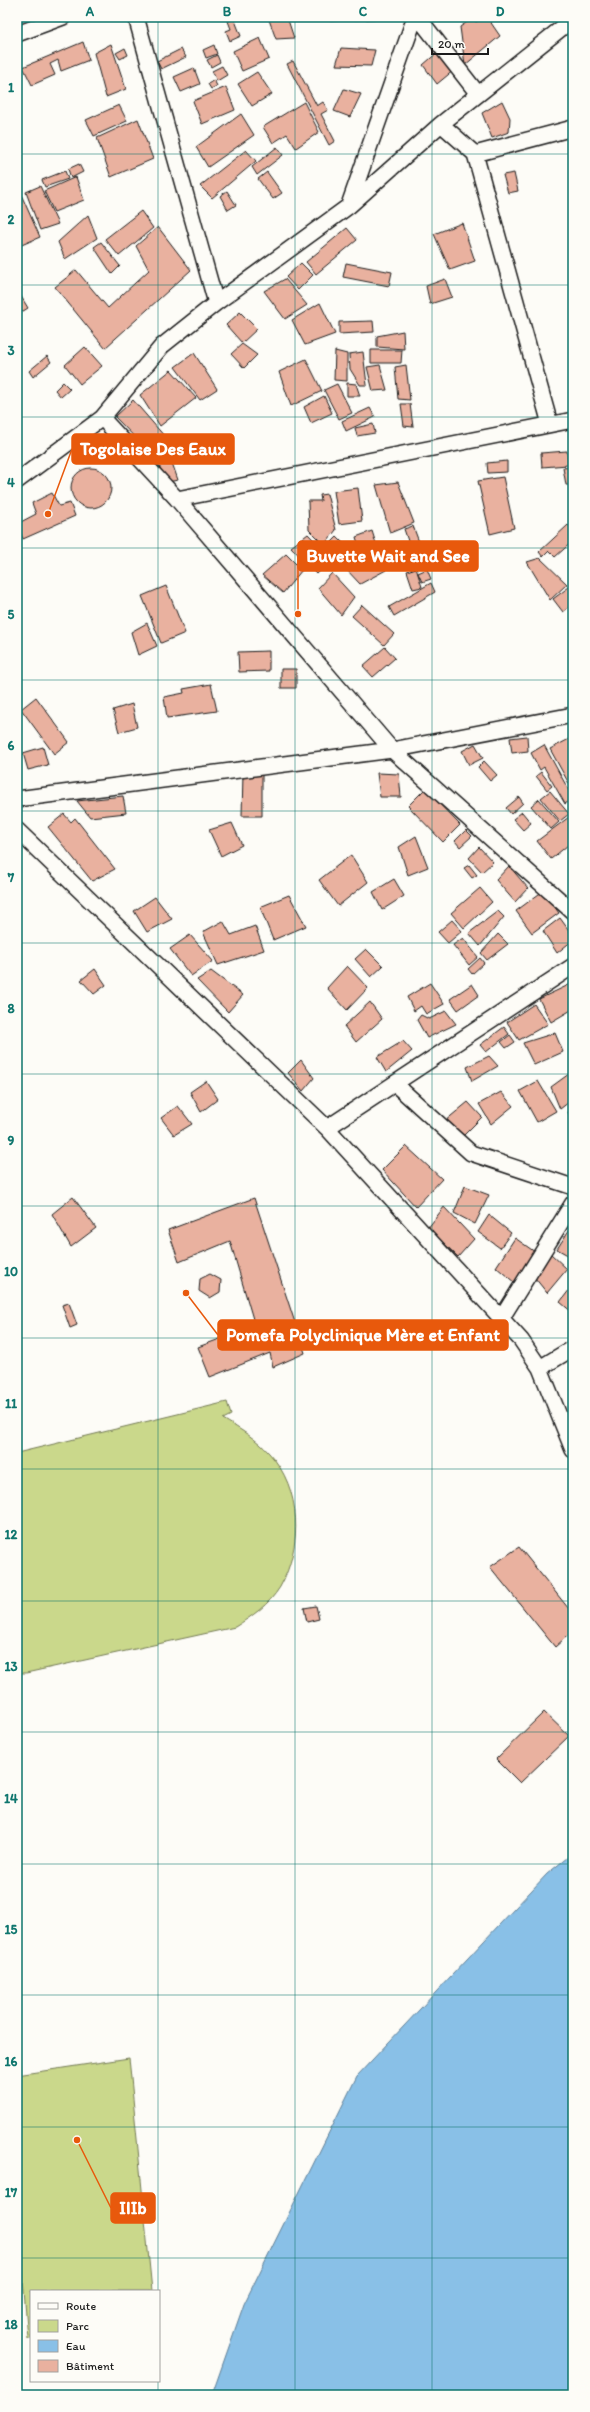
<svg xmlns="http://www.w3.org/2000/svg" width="590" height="2412" font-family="Itim,sans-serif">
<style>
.green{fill:#cad88b;stroke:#737a54}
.water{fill:#89c0e7;stroke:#5d7e96}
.building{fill:#e9b19f;stroke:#1c1c1c}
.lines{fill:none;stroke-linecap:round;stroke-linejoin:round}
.street-casing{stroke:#1c1c1c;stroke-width:18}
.street{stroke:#fdfcf7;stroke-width:15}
.grid{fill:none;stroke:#0f766e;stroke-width:1;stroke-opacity:0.55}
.leader{fill:none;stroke:#e8590c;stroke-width:1.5}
.callout-dot{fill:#e8590c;stroke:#fdfcf7;stroke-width:1.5}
.callout{fill:#e8590c;stroke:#e8590c;stroke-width:1.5}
.callout-label{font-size:18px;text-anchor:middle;font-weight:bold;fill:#fff}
.neatline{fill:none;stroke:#0f766e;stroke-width:1.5}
.grid-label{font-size:13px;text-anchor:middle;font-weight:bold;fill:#0f766e}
</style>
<rect width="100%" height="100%" fill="#fdfcf7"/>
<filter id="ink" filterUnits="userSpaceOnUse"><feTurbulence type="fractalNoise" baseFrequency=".025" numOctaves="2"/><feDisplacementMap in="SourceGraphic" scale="8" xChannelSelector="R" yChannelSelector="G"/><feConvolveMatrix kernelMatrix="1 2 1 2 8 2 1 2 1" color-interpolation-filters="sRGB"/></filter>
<g filter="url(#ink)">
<!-- green -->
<path class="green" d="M227,1402L231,1415L223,1419C238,1428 257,1439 269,1453C302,1489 303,1546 280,1587C269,1605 252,1616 235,1627L26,1673H17V1453Z
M129,2058L152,2291H31V2339H28L17,2206V2075Z"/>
<!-- water -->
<path class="water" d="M573,1853V2395H212L244,2304L357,2076L547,1874Z"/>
<!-- building -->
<path class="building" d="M268,17H287L294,38L276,39Z
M329,17H387V18L330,21Z
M482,17H487L500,36L465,65L460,27L473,18L476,22Z
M234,18L241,36L230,41L226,31L231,29L228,21Z
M260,38L269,59L242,71L233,51Z
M83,42L89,60L61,71L58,60L50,64L55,75L32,85L23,67Z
M111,44L126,89L106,97L94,53Z
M214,45L217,54L206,58L203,50Z
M125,48L128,55L120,59L116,53Z
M341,48L375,50L371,66L336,65Z
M181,49L186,57L161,69L157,61Z
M438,52L454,70L437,84L423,65Z
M217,55L220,62L211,67L207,60Z
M293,61L317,106L323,102L328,110L321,114L335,141L329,145L287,64Z
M222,66L227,75L217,81L212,71Z
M194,68L200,84L181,92L174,77Z
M257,72L272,94L252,106L238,84Z
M214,80L217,86L211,89L208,84Z
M226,87L235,110L202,124L193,101Z
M344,89L361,94L350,117L334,111Z
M502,101L510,118L509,132L492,138L482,113Z
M304,102L319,132L296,148L287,134L273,143L263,127Z
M119,105L127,121L94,136L86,120Z
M241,114L254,135L208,167L196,147Z
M138,119L153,159L111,177L97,138Z
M277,147L283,155L257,175L252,167Z
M246,150L256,161L212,198L200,186Z
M79,164L83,172L71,178L68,169Z
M65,171L68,179L45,187L42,180Z
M267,172L282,193L273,199L258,179Z
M514,173L518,191L508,193L503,175Z
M76,177L84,200L54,212L44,191Z
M40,186L58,224L40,230L26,192Z
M19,190L40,237L17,247V191Z
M227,191L236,205L228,210L220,196Z
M141,211L153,228L119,256L105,239Z
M88,215L97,238L65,259L58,242Z
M462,223L475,261L450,270L434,234Z
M158,227L191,270L105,348L55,287L76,270L108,308L149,270L136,246Z
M347,228L357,240L316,274L306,262Z
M101,242L120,266L112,274L94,247Z
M301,263L313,275L298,290L286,277Z
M346,263L392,272L389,286L343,277Z
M285,279L307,305L285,319L264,291Z
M445,279L452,297L430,304L426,286Z
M19,293L28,308L17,315V294Z
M320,303L335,334L305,345L292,320Z
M240,312L257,329L242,343L226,325Z
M373,321L374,332L339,334V322Z
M403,331L404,349L377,347V336Z
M242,344L257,355L244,368L231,354Z
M85,347L102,366L80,384L65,365Z
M371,350H402L401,363H371Z
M335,351L347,354V381L334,380Z
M363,352L367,385H360L350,369L349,354Z
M194,353L217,389L200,400L175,367Z
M47,356L51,362L33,377L29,371Z
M306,359L322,391L291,406L279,372Z
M380,365L387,390L373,391L367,367Z
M406,365L410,400L398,399L395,367Z
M171,370L196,398L160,426L140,395Z
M63,382L70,389L61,397L55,390Z
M347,383L356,384L360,396H347Z
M337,384L352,413L339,419L324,390Z
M324,396L332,413L311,423L304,407Z
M133,400L172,445L157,460L115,417Z
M401,404H410L413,427L404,426Z
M370,408L375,417L346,431L342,421Z
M373,424L375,433L357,436L355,428Z
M573,450V461L571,462L570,451Z
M567,451L568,465L542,467L541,453Z
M170,457L178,480L168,482L158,464Z
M507,461V472L488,473L487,463Z
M573,467V485H566L563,468Z
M71 488a20 20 0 1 1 40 0a20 20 0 1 1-40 0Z
M503,477L514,528L490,534L478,481Z
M398,482L414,523L390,533L376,485Z
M358,488L362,521L339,524L334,491Z
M52,493L59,506L70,503L75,516L23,539L17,524L36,514L32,503Z
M327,494L336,530L324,545L309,530L308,501H321L320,495Z
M568,525L573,530V541L555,557L549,551L543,557L539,552Z
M413,526L425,558L406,563L401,554L410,547L404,529Z
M372,531L377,547L361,553L356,537Z
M308,534L332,559L317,574L291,547Z
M337,537L350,550L340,560L327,547Z
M377,551L386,570L360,584L346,569Z
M286,554L302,570L283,593L262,575Z
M540,558L567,584L550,600L527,562Z
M416,568L422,587L413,589L407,571Z
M427,569L431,579L422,582L418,573Z
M332,573L354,597L341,615L318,588Z
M431,583L435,592L394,616L389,607Z
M573,584V604L563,612L553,599Z
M166,586L185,633L161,643L142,596Z
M362,605L394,634L384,645L352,616Z
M147,623L157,646L138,655L131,632Z
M385,647L395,658L373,677L363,666Z
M269,651V671L239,672L238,652Z
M281,669H296V688H281Z
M211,684L217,711L167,718L164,697L184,693L183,689Z
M36,697L69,742L54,754L21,709Z
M132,704L137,727L119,732L113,710Z
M527,736L528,751L512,753L510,738Z
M573,737V791L550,749Z
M475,744L483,758L469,765L462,751Z
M544,745L573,798L565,804L544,767L540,770L531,753Z
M43,747L48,765L28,770L23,753Z
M484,761L497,775L490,781L478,767Z
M262,769V816H242L243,773Z
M541,772L552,786L547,790L536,776Z
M377,773L399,774L401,797H380Z
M425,789L460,825L443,842L408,806Z
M550,791L569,814L560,821L541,798Z
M123,796L126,813L90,817L77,801Z
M519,797L523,803L511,814L506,808Z
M539,799L559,822L551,829L531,806Z
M522,812L531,823L523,830L513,819Z
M64,814L71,822L75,818L115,869L92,881L48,827Z
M573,814V841L551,859L537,841Z
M232,823L242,845L221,856L209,830Z
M466,830L472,836L460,847L455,841Z
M416,836L428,867L408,875L399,847Z
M479,847L493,862L482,872L469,858Z
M351,855L368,882L338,906L319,880Z
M469,865L477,875L472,878L464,868Z
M509,866L528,888L515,902L496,880Z
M394,879L404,896L382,910L373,892Z
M480,888L492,902L464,928L451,913Z
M543,891L559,913L532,933L516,911Z
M289,895L306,926L273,940L260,907Z
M155,897L172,919L147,932L134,911Z
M498,911L504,917L480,946L469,933Z
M560,918L573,936V940L557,953L543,931Z
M452,920L462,931L448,943L438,932Z
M223,921L231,935L255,926L264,950L218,965L203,932Z
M498,934L508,944L487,960L481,953Z
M190,935L213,961L191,976L170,949Z
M463,938L478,957L469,965L453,945Z
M366,949L383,966L371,977L355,959Z
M480,958L484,963L472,974L468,969Z
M347,966L368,988L347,1010L327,988Z
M95,969L106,985L94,994L81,980Z
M211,971L243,995L228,1012L197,980Z
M430,983L444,1004L426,1014L421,1006L414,1011L407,997Z
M573,983V1009L551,1022L539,999Z
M472,984L479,995L458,1010L450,999Z
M370,1002L382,1019L356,1042L344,1026Z
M534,1004L548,1024L519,1040L507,1022Z
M446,1011L456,1024L427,1038L417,1020L421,1015L429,1019Z
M504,1027L509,1034L486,1052L480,1045Z
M555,1033L563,1052L534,1065L523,1043Z
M510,1035L515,1042L506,1048L501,1042Z
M403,1041L412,1051L386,1072L377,1057Z
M489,1056L498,1066L472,1081L467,1067Z
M301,1060L314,1078L303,1091L288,1073Z
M573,1071V1099L560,1109L551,1087Z
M206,1081L218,1099L201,1112L190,1092Z
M538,1081L556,1111L537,1122L520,1091Z
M501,1092L513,1106L491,1124L479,1104Z
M468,1102L482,1117L461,1138L445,1121Z
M178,1106L192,1124L174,1135L161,1118Z
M573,1110V1123L568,1112Z
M406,1146L442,1179L416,1207L382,1170Z
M465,1186L489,1195L475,1224L454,1213Z
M73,1197L96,1228L71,1247L52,1214Z
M254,1198L305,1353L273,1367L270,1353L210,1377L198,1347L255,1326L230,1241L179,1262L168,1230Z
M444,1207L474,1239L458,1257L428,1228Z
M489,1215L511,1233L500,1248L478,1232Z
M573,1224V1258L557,1249Z
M515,1238L535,1252L515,1283L496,1267Z
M550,1253L567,1269L547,1293L535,1278Z
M210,1274L221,1280L220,1292L210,1298L199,1291L200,1279Z
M573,1285V1313L560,1302Z
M69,1303L77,1325L70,1328L62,1305Z
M519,1547L573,1614V1631L555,1647L490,1567Z
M316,1606L319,1619L307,1622L304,1608Z
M544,1712L569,1736L520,1783L496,1759Z"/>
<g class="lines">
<!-- street casing -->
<g class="street-casing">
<path id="street" d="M136,17L216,303
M418,17L478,94
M17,34L63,17
M441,124L475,154L573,128
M475,154L550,424
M349,205L415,17
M102,418L177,499L573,420
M17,481L102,418L162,346L216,303L349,206L441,124L573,19
M177,499L392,750L573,912
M17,799L392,750L573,715
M17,830L327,1128L521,1340L540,1368L573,1450
M395,1084L471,1153L573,1187
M327,1128L573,966
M501,1319L573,1203
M540,1368L573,1348"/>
</g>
<!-- street -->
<use href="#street" class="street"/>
</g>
</g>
<!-- grid -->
<path class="grid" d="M158,17V2291M295,17V2395M432,17V2395M17,154H573M17,285H573M17,417H573M17,548H573M17,680H573M17,811H573M17,943H573M17,1074H573M17,1206H573M17,1338H573M17,1469H573M17,1601H573M17,1732H573M17,1864H573M17,1995H573M17,2127H573M17,2258H573M158,2381V2395"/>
<!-- callouts -->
<path class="leader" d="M48 514L72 449M298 614L298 556M186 1293L218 1335M77 2140L111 2208"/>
<g class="callout-dot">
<circle cx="48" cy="514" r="4"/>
<circle cx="298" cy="614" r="4"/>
<circle cx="186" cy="1293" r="4"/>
<circle cx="77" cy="2140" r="4"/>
</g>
<g class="callout">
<rect x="72" y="434" width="162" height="30" rx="4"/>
<rect x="298" y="541" width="180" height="30" rx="4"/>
<rect x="218" y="1320" width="290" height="30" rx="4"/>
<rect x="111" y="2193" width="44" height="30" rx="4"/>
</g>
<g class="callout-label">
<text x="153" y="455">Togolaise Des Eaux</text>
<text x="388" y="562">Buvette Wait and See</text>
<text x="363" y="1341">Pomefa Polyclinique Mère et Enfant</text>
<text x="133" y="2214">IIIb</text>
</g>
<!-- margin -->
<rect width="590" height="2412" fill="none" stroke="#fdfcf7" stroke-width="44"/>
<!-- legend -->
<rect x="30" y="2290" width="130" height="92" fill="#fdfcf7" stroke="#a3a29f"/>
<rect x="38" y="2303" width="20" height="6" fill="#fdfcf7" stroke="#a3a29f"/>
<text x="66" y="2310" font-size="12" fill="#1c1c1c">Route</text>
<rect x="38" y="2320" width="20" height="12" fill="#cad88b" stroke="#a3a29f"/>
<text x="66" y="2330" font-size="12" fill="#1c1c1c">Parc</text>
<rect x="38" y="2340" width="20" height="12" fill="#89c0e7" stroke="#a3a29f"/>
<text x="66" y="2350" font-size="12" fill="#1c1c1c">Eau</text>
<rect x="38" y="2360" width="20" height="12" fill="#e9b19f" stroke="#a3a29f"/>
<text x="66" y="2370" font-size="12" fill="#1c1c1c">Bâtiment</text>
<!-- scale -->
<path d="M432 48v6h56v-6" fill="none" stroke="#1c1c1c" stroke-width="2"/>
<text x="438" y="48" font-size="12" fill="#1c1c1c" stroke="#fdfcf7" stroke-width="3" paint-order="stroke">20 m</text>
<rect x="22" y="22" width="546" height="2368" class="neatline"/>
<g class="grid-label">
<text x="90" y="16">A</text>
<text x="227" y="16">B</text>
<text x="363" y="16">C</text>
<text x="500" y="16">D</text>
<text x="11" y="92">1</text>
<text x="11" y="224">2</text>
<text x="11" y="355">3</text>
<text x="11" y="487">4</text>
<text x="11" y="619">5</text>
<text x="11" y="750">6</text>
<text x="11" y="882">7</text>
<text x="11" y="1013">8</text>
<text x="11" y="1145">9</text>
<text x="11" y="1276">10</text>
<text x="11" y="1408">11</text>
<text x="11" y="1539">12</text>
<text x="11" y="1671">13</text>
<text x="11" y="1803">14</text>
<text x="11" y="1934">15</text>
<text x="11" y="2066">16</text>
<text x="11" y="2197">17</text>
<text x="11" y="2329">18</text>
</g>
</svg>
